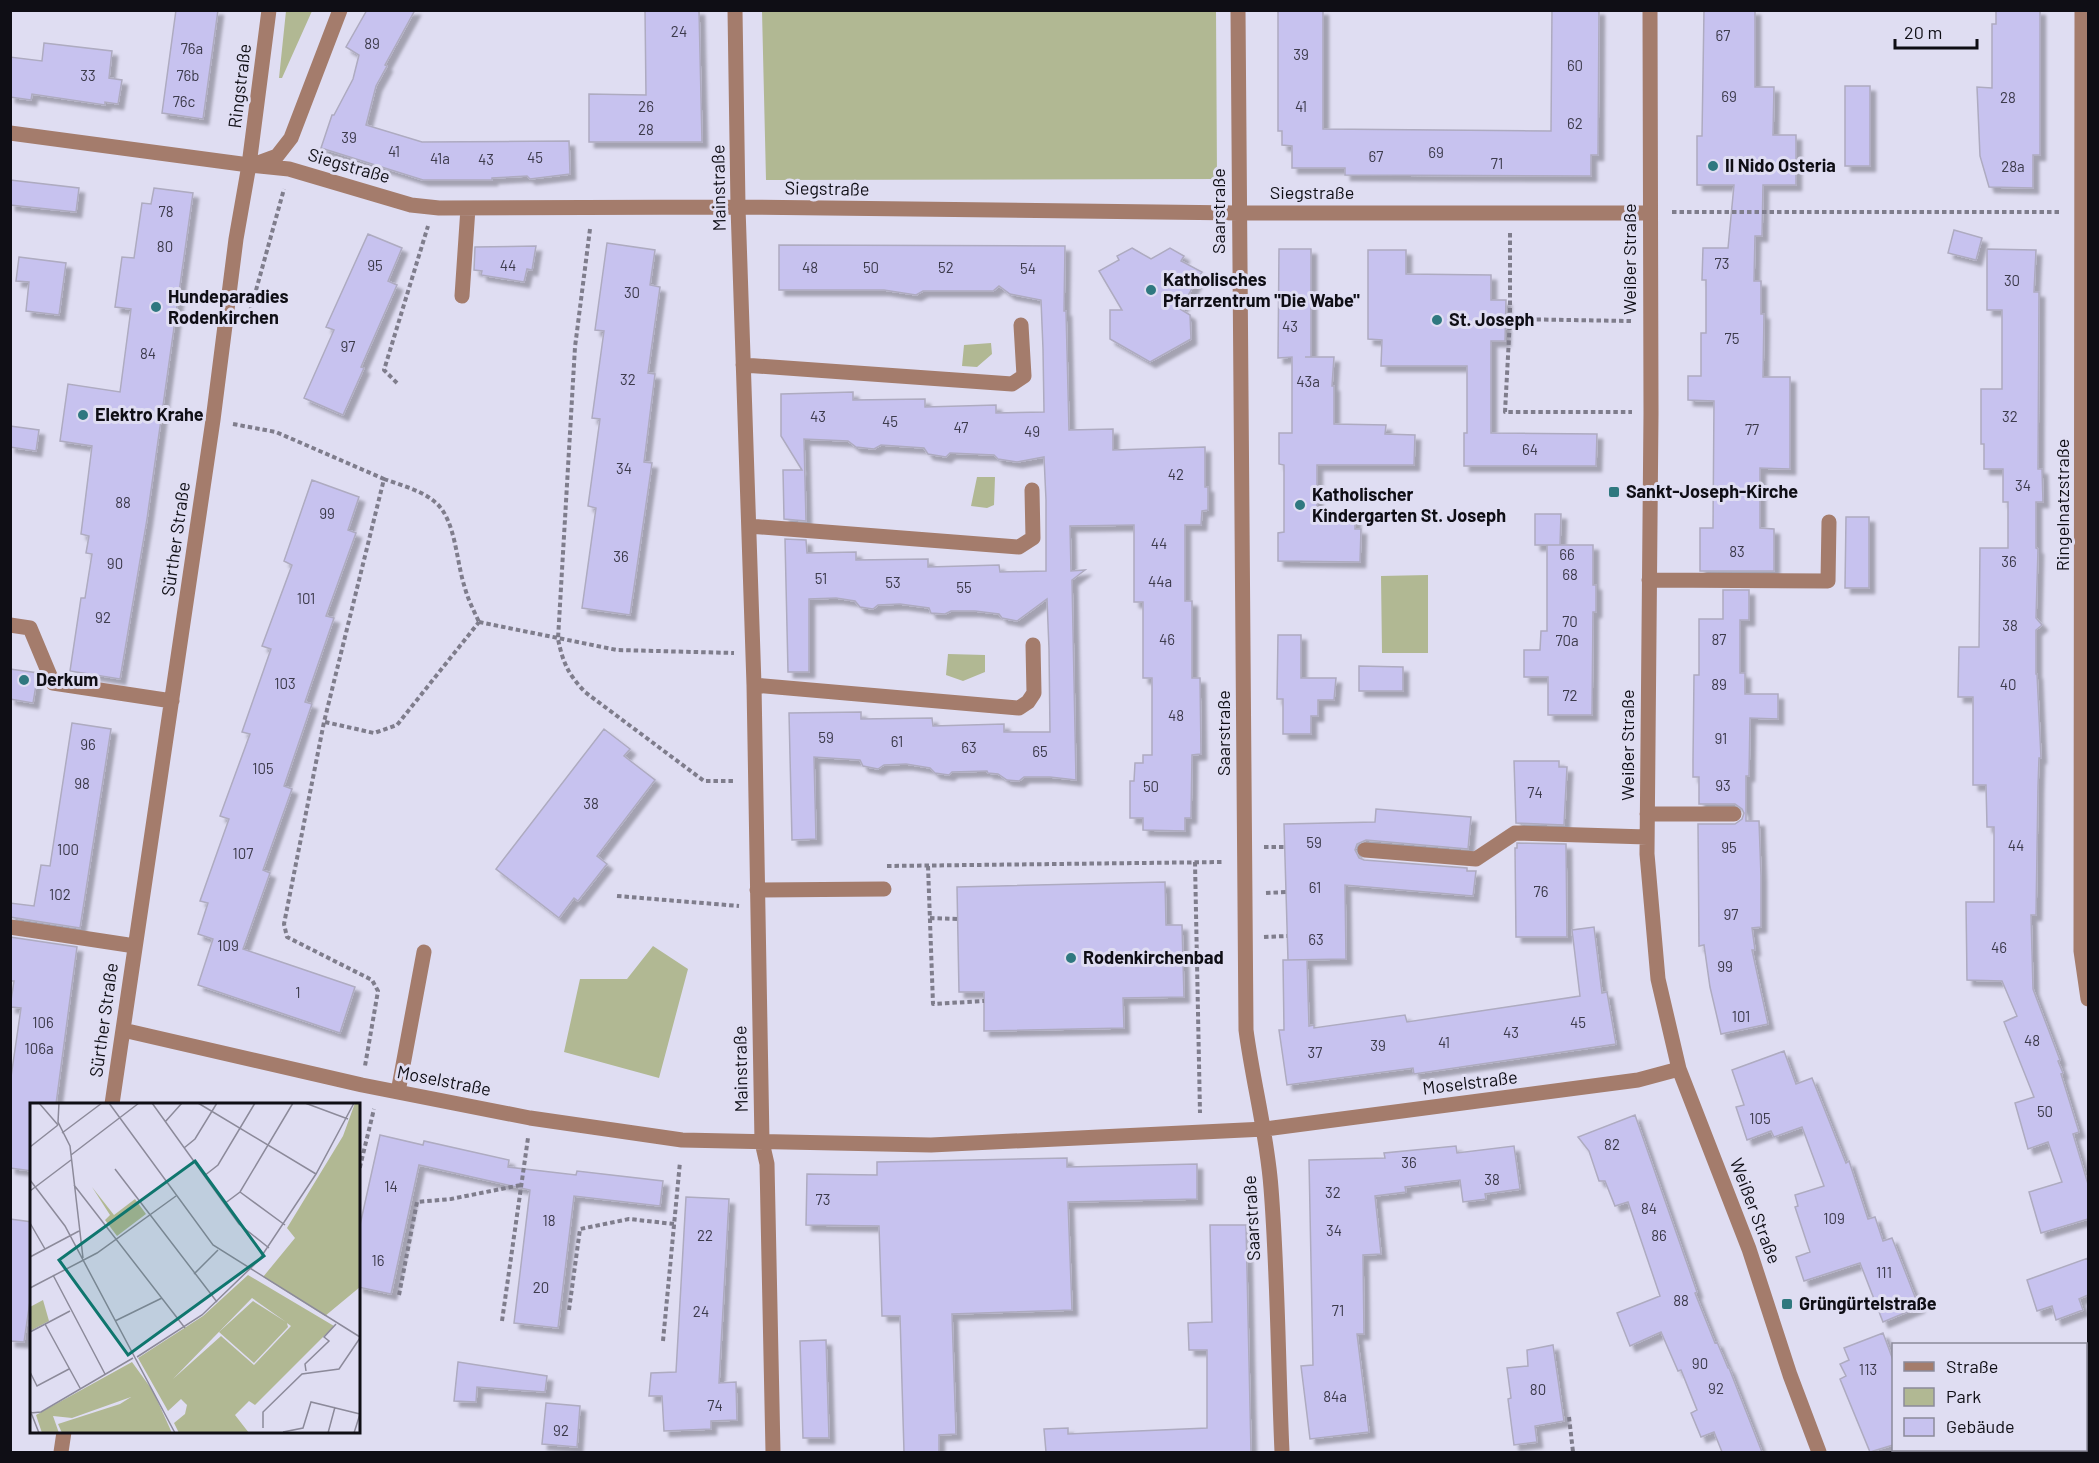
<svg xmlns="http://www.w3.org/2000/svg" width="2099" height="1463" font-family="Barlow,sans-serif">
<style>
.green{fill:#b1b893}
.building{fill:#c7c2ef;stroke:#aeabc0;stroke-width:1.5;filter:url(#shadow)}
.lines{fill:none;stroke-linecap:round;stroke-linejoin:round}
.path{stroke:#7f7d8c;stroke-width:4;stroke-dasharray:4.5 3;stroke-linecap:butt}
.minor{stroke:#a47c6c;stroke-width:15}
.poi-dot{fill:#2f787f;stroke:#dfddf2;stroke-width:2}
.labels{text-anchor:middle;stroke-width:6;stroke-linejoin:round;paint-order:stroke}
.number-label{font-size:15px;fill:#3d3b4c}
.street-label{font-size:18px;fill:#0f0e15;stroke:#dfddf2}
.poi-label{font-size:18px;font-weight:bold;fill:#0f0e15;stroke:#dfddf2;text-anchor:start}
.inset-road{fill:none;stroke:#8c8a9a;stroke-width:1.5}
.view{fill:#0f766e;fill-opacity:0.15;stroke:#0f766e;stroke-width:3}
.inset-edge{fill:none;stroke:#0f0e15;stroke-width:3}
</style>
<defs>
<filter id="shadow"><feDropShadow dx="5.5" dy="5.5" stdDeviation="1.5" flood-color="#0004"/></filter>
</defs>
<rect width="100%" height="100%" fill="#dfddf2"/>
<!-- green -->
<path class="green" d="M286,11H312L282,78H279Z
M762,11H1216L1217,179L766,180Z
M991,343L992,354L977,367L962,366L964,345Z
M977,477H995L994,505L987,508L971,506Z
M1428,575V653H1382L1381,576Z
M948,654L985,655V672L963,681L946,675Z
M653,946L688,969L659,1078L564,1052L580,979H627Z"/>
<!-- building -->
<path class="building" d="M176,10H218L203,119L162,113Z
M367,10H415L385,65L387,66L376,86L366,125L422,142L569,141L570,174L530,179L527,176L492,178V180H423L321,148L332,115H334L353,79L359,55L346,47Z
M645,10H699L702,142H589V94L646,95Z
M1278,10H1323V129L1551,131L1552,10H1599L1598,155H1591V176L1345,175V168H1292V146L1282,145V131H1278Z
M1704,10H1755V87H1774L1773,135H1796V185H1763L1762,236H1755L1754,281H1761V314H1764L1763,377H1790V469L1760,468V528L1774,529V571H1700V528H1713L1714,401L1688,400V376H1701V333H1706V280H1702L1703,248H1728L1734,185H1697V136H1702Z
M1996,10H2040V155H2033V188L1989,187L1980,156L1977,87L1992,88V24H1996Z
M44,43L112,51L109,78L122,80L118,104L105,102V105L32,94L31,100L10,97V57L42,61Z
M1845,86H1870V166H1845Z
M10,180L79,188L76,212L10,205Z
M154,188L193,193L147,519L120,679L70,671L81,598H85L92,554L86,553L89,536L81,534L92,446L60,441L68,384L120,392L131,309L115,307L122,257L134,258L142,203L151,204Z
M1954,230L1982,238L1976,260L1948,253Z
M368,234L402,248L388,281L397,285L361,367L364,368L343,415L304,398L334,330L326,327Z
M607,243L655,250L650,285L660,287L648,373L655,374L644,462L652,463L630,615L582,608L596,508L588,506L600,419L592,418L604,331L595,330Z
M779,245L1065,246L1064,311H1066L1069,430L1113,429V450L1205,447V487H1208V510L1202,511L1201,525H1185V601H1192V678H1200L1201,754L1192,755L1191,818H1185V831L1143,830V818H1130V781H1134L1135,763H1143V755H1152V678H1143V602H1134V525L1070,526L1071,571L1085,570L1072,580L1076,780L1050,777H1024L1019,781L1007,780L998,774L988,773L987,771L952,772L949,775L935,773L930,768L906,764L884,765L878,769L863,766L860,760L814,757L816,839L792,840L789,713L861,712V719L932,718L933,726L1004,724V732H1050L1049,649L1047,599L1017,621L1002,618L999,614L975,611H951L945,614L931,613L929,608L900,604L878,605L873,609L860,607L855,601L836,598L809,599V672H788L785,539L806,540L807,553L856,552V560L928,559V567L999,565L1000,572L1046,571V500L1044,457L1017,462L998,459L994,455L950,453L946,457L928,454L924,448L881,445L874,449L856,447L848,441L804,439L806,521L784,519L783,470H802L781,436V394L853,392V400L925,399V407L996,405V413L1044,412L1043,349L1041,300L1010,294L999,286L993,291H923L916,295L884,290H779Z
M536,246L532,270L527,269L524,282L481,275L482,271L474,270L475,247Z
M1132,248L1151,259L1170,248L1184,256L1181,261L1202,272L1180,309L1190,315L1191,339L1150,362L1110,339V310H1122L1099,271L1119,260L1117,256Z
M1279,249H1311V357H1305H1334L1332,386H1334V424L1386,425L1385,434L1415,435L1414,465H1317V517L1355,518V529H1361L1360,562L1278,561V533L1284,532V465L1279,464V433H1292V357L1278,358Z
M1987,249L2036,250L2034,292H2039L2038,469H2042L2043,502H2036V548L2038,549L2036,618L2042,625L2036,630V674H2037L2041,758H2039L2038,786L2036,915H2031L2033,989L2060,1060L2058,1061L2063,1073L2061,1074L2079,1132L2073,1134L2088,1184V1219L2041,1233L2029,1192L2062,1182L2048,1142L2028,1149L2015,1103L2034,1097L2004,1022L2017,1016L2002,981L1967,980L1966,902H1994V827H1987L1986,785H1973V697H1958L1959,647H1979L1980,548H2008V502H2003V469H1984V444H1981V389H2002V310H1987Z
M1368,250H1406V274L1491,275V300H1506L1505,341H1491V433L1597,434L1596,466H1464V433H1467V366H1381L1382,340L1368,339Z
M19,257L66,263L59,315L26,311L29,282L16,281Z
M10,426L39,430L36,451L10,447Z
M312,480L359,497L348,530L356,533L326,616L334,618L305,702L312,704L284,786L292,789L263,870L270,873L243,949L355,987L340,1033L198,985L213,939L198,934L208,903L200,901L229,819L220,816L250,734L242,732L271,649L262,646L292,565L284,561Z
M1535,514H1561L1560,545H1535Z
M1846,517H1869V588H1845Z
M1547,545H1593V585H1596V612H1593L1592,715H1548V677H1524V650H1540L1541,631H1547Z
M1723,590H1749V620H1740V673H1745V694H1778V719L1750,718L1749,776H1746V821H1759L1761,876V927L1752,928L1755,950H1752L1768,1024L1721,1034L1710,987L1704,945L1699,946L1698,824H1735L1742,819L1744,813L1742,809L1735,804H1699V777H1693V760L1694,675H1699V619H1723Z
M1278,635H1301V678H1336L1334,700H1318V716H1311V734H1283V699H1277Z
M1359,666L1403,667V691H1359Z
M10,669L38,673L33,703L10,699Z
M72,723L111,729L80,928L10,917V903L34,906L41,865L50,866Z
M604,729L630,749L624,756L655,780L597,856L607,864L578,901L574,898L559,918L496,869Z
M1514,761H1559V767H1567L1564,825L1516,823Z
M1376,809L1471,817L1468,849L1366,840L1357,844L1355,850L1359,858L1364,860L1467,868V871H1476L1473,896L1345,885L1346,959L1288,960L1284,824L1375,822Z
M1517,843L1566,844L1567,937H1516L1515,848H1517Z
M1165,882L1166,925H1182L1184,997L1123,998L1124,1028L984,1031V992H959L957,887Z
M1594,927L1602,993L1607,992L1616,1044L1414,1074L1413,1068L1287,1085L1279,1030H1284L1283,960H1307L1309,1026L1314,1025V1028L1405,1015L1407,1022L1580,996L1572,930Z
M10,937L77,947L56,1104H32V1171L10,1168V1084L21,1008L10,1007L14,981H10Z
M1784,1051L1796,1084L1812,1078L1846,1163L1849,1161L1868,1219L1875,1217L1883,1241L1892,1238L1919,1307L1883,1322L1860,1263L1804,1281L1796,1257L1810,1252L1795,1207L1798,1206L1795,1195L1824,1186L1802,1127L1774,1137L1771,1131L1747,1140L1736,1107L1744,1105L1732,1070Z
M1635,1115L1697,1292L1695,1293L1715,1343L1717,1342L1728,1368H1729L1762,1452H1722L1714,1432L1701,1437L1691,1413L1697,1410L1681,1370L1678,1371L1661,1332L1630,1346L1617,1313L1660,1296L1628,1202L1615,1206L1605,1181H1599L1589,1151L1578,1137Z
M380,1135L423,1145L424,1141L509,1160L508,1167L576,1175L577,1171L663,1181L660,1206L574,1196L558,1328L514,1323L530,1190L419,1165L391,1294L358,1287V1234Z
M1456,1146L1457,1153L1514,1146L1520,1189L1485,1194L1486,1199L1463,1202L1460,1180L1405,1187L1406,1192L1375,1196L1381,1254L1363,1255L1364,1334H1357L1369,1432L1310,1439L1301,1366L1313,1365L1309,1160L1385,1158L1384,1153Z
M1067,1158V1167L1197,1164V1199L1068,1202L1072,1310L952,1314L956,1434L939,1435V1452H904L900,1316H882L879,1226L806,1225L807,1174L877,1175V1162Z
M686,1197L729,1199L719,1383L736,1382L737,1420L711,1421V1429L664,1431L662,1396H649L651,1373L676,1372Z
M10,1219L32,1222V1287L24,1342L10,1341Z
M1210,1225H1246L1251,1452H1046L1044,1429L1068,1428V1434L1207,1428V1350H1189L1188,1323L1212,1322Z
M2088,1258V1295L2079,1299L2083,1310L2056,1320L2052,1306L2037,1311L2027,1280Z
M1883,1333L1893,1360V1445L1870,1452L1840,1379L1846,1376L1840,1364L1849,1360L1844,1348Z
M826,1340L829,1438H803L800,1341Z
M1553,1345L1564,1421L1535,1426L1537,1442L1514,1445L1508,1399L1511,1398L1507,1368L1528,1366L1527,1350Z
M458,1362L547,1376L545,1392L477,1387L476,1402L454,1401Z
M546,1403L580,1406L577,1447L542,1444Z"/>
<g class="lines">
<!-- path -->
<path class="path" d="M1672,212H2062
M590,229L575,347L558,639C563,663 568,674 585,692L704,781H735
M1510,233V319
M250,312L284,189
M1631,321L1510,319L1505,412H1632
M397,383L384,370L428,226
M233,424L276,432L384,479L324,722L284,924L287,937L372,980L378,991L365,1066
M384,479C400,485 421,490 435,502C456,519 456,562 465,588C468,600 474,611 479,622
M479,622L617,650L734,653
M325,722L374,733L397,725L479,622
M1264,847H1285
M1195,862L1200,1113
M887,866L1224,862
M928,866L933,1004L984,1001
M1266,893L1286,892
M617,896L739,906
M930,918L958,919
M1264,937L1287,936
M358,1175L374,1109
M399,1295L417,1202L451,1199L521,1185
M569,1310L580,1229L629,1219L674,1224
M502,1321L528,1138
M663,1341L680,1162
M1569,1417L1573,1452"/>
<!-- minor -->
<path class="minor" d="M735,10L738,207L754,685L762,1142L767,1164L773,1452
M1238,10L1246,1030C1253,1083 1267,1134 1271,1188C1278,1276 1278,1364 1282,1452
M1650,10L1651,413L1647,854L1658,979L1679,1069L1749,1249L1790,1375L1819,1452
M2082,10L2081,951L2088,999
M10,133L249,165L289,169L411,205L439,208L738,207L1239,213H1650
M255,164L277,156L291,138L340,10
M462,296L468,208
M743,365L1012,384L1024,376L1021,325
M749,526L1019,547L1033,538L1032,490
M1649,580L1828,581L1829,522
M10,625L30,628L53,683L172,701
M754,685L1019,708L1028,702L1034,693L1033,645
M1647,814H1734
M1365,850L1476,859L1515,833L1647,837
M757,890L884,889
M10,927L135,946
M123,1030L362,1085L530,1118L682,1140L931,1145L1265,1129L1638,1080L1679,1069
M398,1092L424,952
M112,1104L213,420L236,239L249,165L269,10
M61,1452L64,1432
M2068,1452L2080,1450"/>
</g>
<!-- markers -->
<g class="poi-dot">
<circle cx="1713" cy="166" r="6"/>
<circle cx="1151" cy="290" r="6"/>
<circle cx="156" cy="307" r="6"/>
<circle cx="1437" cy="320" r="6"/>
<circle cx="83" cy="415" r="6"/>
<rect x="1608" y="486" width="12" height="12" rx="3"/>
<circle cx="1300" cy="505" r="6"/>
<circle cx="24" cy="680" r="6"/>
<circle cx="1071" cy="958" r="6"/>
<rect x="1781" y="1298" width="12" height="12" rx="3"/>
</g>
<g class="labels">
<!-- number labels -->
<g class="number-label">
<text x="679" y="37">24</text>
<text x="1723" y="41">67</text>
<text x="372" y="49">89</text>
<text x="192" y="54">76a</text>
<text x="1301" y="60">39</text>
<text x="1575" y="71">60</text>
<text x="88" y="81">33</text>
<text x="188" y="81">76b</text>
<text x="1729" y="102">69</text>
<text x="2008" y="103">28</text>
<text x="184" y="107">76c</text>
<text x="646" y="112">26</text>
<text x="1301" y="112">41</text>
<text x="1575" y="129">62</text>
<text x="646" y="135">28</text>
<text x="349" y="143">39</text>
<text x="394" y="157">41</text>
<text x="1436" y="158">69</text>
<text x="1376" y="162">67</text>
<text x="535" y="163">45</text>
<text x="440" y="164">41a</text>
<text x="486" y="165">43</text>
<text x="1497" y="169">71</text>
<text x="2013" y="172">28a</text>
<text x="166" y="217">78</text>
<text x="165" y="252">80</text>
<text x="1722" y="269">73</text>
<text x="375" y="271">95</text>
<text x="508" y="271">44</text>
<text x="810" y="273">48</text>
<text x="871" y="273">50</text>
<text x="946" y="273">52</text>
<text x="1028" y="274">54</text>
<text x="2012" y="286">30</text>
<text x="632" y="298">30</text>
<text x="1290" y="332">43</text>
<text x="1732" y="344">75</text>
<text x="348" y="352">97</text>
<text x="148" y="359">84</text>
<text x="628" y="385">32</text>
<text x="1308" y="387">43a</text>
<text x="818" y="422">43</text>
<text x="2010" y="422">32</text>
<text x="890" y="427">45</text>
<text x="961" y="433">47</text>
<text x="1752" y="435">77</text>
<text x="1032" y="437">49</text>
<text x="1530" y="455">64</text>
<text x="624" y="474">34</text>
<text x="1176" y="480">42</text>
<text x="2023" y="491">34</text>
<text x="123" y="508">88</text>
<text x="327" y="519">99</text>
<text x="1159" y="549">44</text>
<text x="1737" y="557">83</text>
<text x="1567" y="560">66</text>
<text x="621" y="562">36</text>
<text x="2009" y="567">36</text>
<text x="115" y="569">90</text>
<text x="1570" y="580">68</text>
<text x="821" y="584">51</text>
<text x="1160" y="587">44a</text>
<text x="893" y="588">53</text>
<text x="964" y="593">55</text>
<text x="306" y="604">101</text>
<text x="103" y="623">92</text>
<text x="1570" y="627">70</text>
<text x="2010" y="631">38</text>
<text x="1167" y="645">46</text>
<text x="1719" y="645">87</text>
<text x="1567" y="646">70a</text>
<text x="285" y="689">103</text>
<text x="1719" y="690">89</text>
<text x="2008" y="690">40</text>
<text x="1570" y="701">72</text>
<text x="1176" y="721">48</text>
<text x="826" y="743">59</text>
<text x="1721" y="744">91</text>
<text x="897" y="747">61</text>
<text x="88" y="750">96</text>
<text x="969" y="753">63</text>
<text x="1040" y="757">65</text>
<text x="263" y="774">105</text>
<text x="82" y="789">98</text>
<text x="1723" y="791">93</text>
<text x="1151" y="792">50</text>
<text x="1535" y="798">74</text>
<text x="591" y="809">38</text>
<text x="1314" y="848">59</text>
<text x="2016" y="851">44</text>
<text x="1729" y="853">95</text>
<text x="68" y="855">100</text>
<text x="243" y="859">107</text>
<text x="1315" y="893">61</text>
<text x="1541" y="897">76</text>
<text x="60" y="900">102</text>
<text x="1731" y="920">97</text>
<text x="1316" y="945">63</text>
<text x="228" y="951">109</text>
<text x="1999" y="953">46</text>
<text x="1725" y="972">99</text>
<text x="298" y="998">1</text>
<text x="1741" y="1022">101</text>
<text x="43" y="1028">106</text>
<text x="1578" y="1028">45</text>
<text x="1511" y="1038">43</text>
<text x="2032" y="1046">48</text>
<text x="1444" y="1048">41</text>
<text x="1378" y="1051">39</text>
<text x="39" y="1054">106a</text>
<text x="1315" y="1058">37</text>
<text x="2045" y="1117">50</text>
<text x="1760" y="1124">105</text>
<text x="1612" y="1150">82</text>
<text x="1409" y="1168">36</text>
<text x="1492" y="1185">38</text>
<text x="391" y="1192">14</text>
<text x="1333" y="1198">32</text>
<text x="823" y="1205">73</text>
<text x="1649" y="1214">84</text>
<text x="1834" y="1224">109</text>
<text x="549" y="1226">18</text>
<text x="1334" y="1236">34</text>
<text x="705" y="1241">22</text>
<text x="1659" y="1241">86</text>
<text x="378" y="1266">16</text>
<text x="1884" y="1278">111</text>
<text x="541" y="1293">20</text>
<text x="1681" y="1306">88</text>
<text x="1338" y="1316">71</text>
<text x="701" y="1317">24</text>
<text x="1700" y="1369">90</text>
<text x="1868" y="1375">113</text>
<text x="1716" y="1394">92</text>
<text x="1538" y="1395">80</text>
<text x="1335" y="1402">84a</text>
<text x="715" y="1411">74</text>
<text x="561" y="1436">92</text>
</g>
<!-- street labels -->
<g class="street-label">
<text transform="translate(240 86) rotate(-83)" y="6">Ringstraße</text>
<text transform="translate(349 166) rotate(16)" y="6">Siegstraße</text>
<text transform="translate(719 188) rotate(-91)" y="6">Mainstraße</text>
<text transform="translate(827 189) rotate(1)" y="6">Siegstraße</text>
<text x="1312" y="199">Siegstraße</text>
<text transform="translate(1219 211) rotate(-90)" y="6">Saarstraße</text>
<text transform="translate(1630 259) rotate(-90)" y="6">Weißer Straße</text>
<text transform="translate(2063 505) rotate(-90)" y="6">Ringelnatzstraße</text>
<text transform="translate(176 539) rotate(-82)" y="6">Sürther Straße</text>
<text transform="translate(1224 733) rotate(-90)" y="6">Saarstraße</text>
<text transform="translate(1628 745) rotate(-90)" y="6">Weißer Straße</text>
<text transform="translate(104 1020) rotate(-82)" y="6">Sürther Straße</text>
<text transform="translate(741 1069) rotate(-91)" y="6">Mainstraße</text>
<text transform="translate(444 1081) rotate(11)" y="6">Moselstraße</text>
<text transform="translate(1470 1083) rotate(-7)" y="6">Moselstraße</text>
<text transform="translate(1755 1211) rotate(69)" y="6">Weißer Straße</text>
<text transform="translate(1252 1218) rotate(-93)" y="6">Saarstraße</text>
</g>
<!-- poi labels -->
<g class="poi-label">
<text x="1725" y="172">Il Nido Osteria</text>
<text x="1163" y="286">Katholisches<tspan x="1163" dy="21">Pfarrzentrum "Die Wabe"</tspan></text>
<text x="168" y="303">Hundeparadies<tspan x="168" dy="21">Rodenkirchen</tspan></text>
<text x="1449" y="326">St. Joseph</text>
<text x="95" y="421">Elektro Krahe</text>
<text x="1626" y="498">Sankt-Joseph-Kirche</text>
<text x="1312" y="501">Katholischer<tspan x="1312" dy="21">Kindergarten St. Joseph</tspan></text>
<text x="36" y="686">Derkum</text>
<text x="1083" y="964">Rodenkirchenbad</text>
<text x="1799" y="1310">Grüngürtelstraße</text>
</g>
</g>
<!-- overview -->
<g transform="translate(30 1103)">
<rect width="330" height="330" fill="#dfddf2"/>
<path d="M325,0H330V184L295,213L233,174L265,135L257,125L313,33ZM62,84L84,112L105,96L116,111L87,133L75,117L80,112ZM218,172L304,223L225,302L219,298L205,312L219,330H149L144,320L155,311L157,302L151,296L138,308L108,255L173,213ZM222,195L256,219L223,198L189,229L224,260L258,224L257,220L261,223L224,262L191,233L143,276ZM13,197L19,218L0,228V204ZM102,259L123,288L142,330H32L28,321L90,301L101,294L42,315L23,313L29,330H12L6,312Z" fill="#b1b893" fill-rule="evenodd"/>
<path class="inset-road" d="M9,0L28,22M29,0L28,19L40,43L53,155M79,0L183,142L330,234M122,0L209,121L239,145M168,0L286,71M275,0L318,16M135,19L152,0M32,30L72,0M0,44L28,22M154,45L165,36L187,0M41,52L109,0M85,66L187,199M174,73L188,62L225,0M0,77L35,123L145,330M44,82L155,225M0,88L41,57M210,89L255,122M194,101L210,89L263,0M0,120L15,146M0,154L49,128M164,171L188,147M23,172L75,271M0,185L67,150L146,93M85,218L132,195M15,221L50,285M0,229L40,208M107,254L172,212L229,157L286,71L324,0M276,268L275,261L299,238L294,234L306,221M0,269L7,283L39,266M0,307L9,330M0,310L11,309L103,255M233,325V309L272,271L309,266L330,235M253,329L273,325L281,299L330,311M298,330L305,304M324,330L330,311"/>
<path class="view" d="M165,58L234,153L98,252L29,157Z"/>
<rect width="330" height="330" class="inset-edge"/>
</g>
<!-- border -->
<rect width="2099" height="1463" fill="none" stroke="#0f0e15" stroke-width="24"/>
<!-- legend -->
<rect x="1892" y="1343" width="195" height="108" fill="#dfddf2" stroke="#8c8a9a" stroke-width="1.5"/>
<rect x="1904" y="1362" width="30" height="9" fill="#a47c6c" stroke="#8c8a9a" stroke-width="1.5"/>
<text x="1946" y="1373" font-size="18" fill="#0f0e15">Straße</text>
<rect x="1904" y="1388" width="30" height="18" fill="#b1b893" stroke="#8c8a9a" stroke-width="1.5"/>
<text x="1946" y="1403" font-size="18" fill="#0f0e15">Park</text>
<rect x="1904" y="1418" width="30" height="18" fill="#c7c2ef" stroke="#8c8a9a" stroke-width="1.5"/>
<text x="1946" y="1433" font-size="18" fill="#0f0e15">Gebäude</text>
<!-- scale -->
<path d="M1895 39v9h82v-9" fill="none" stroke="#0f0e15" stroke-width="3"/>
<text x="1904" y="39" font-size="18" fill="#0f0e15" stroke="#dfddf2" stroke-width="4.5" paint-order="stroke">20 m</text>
</svg>
